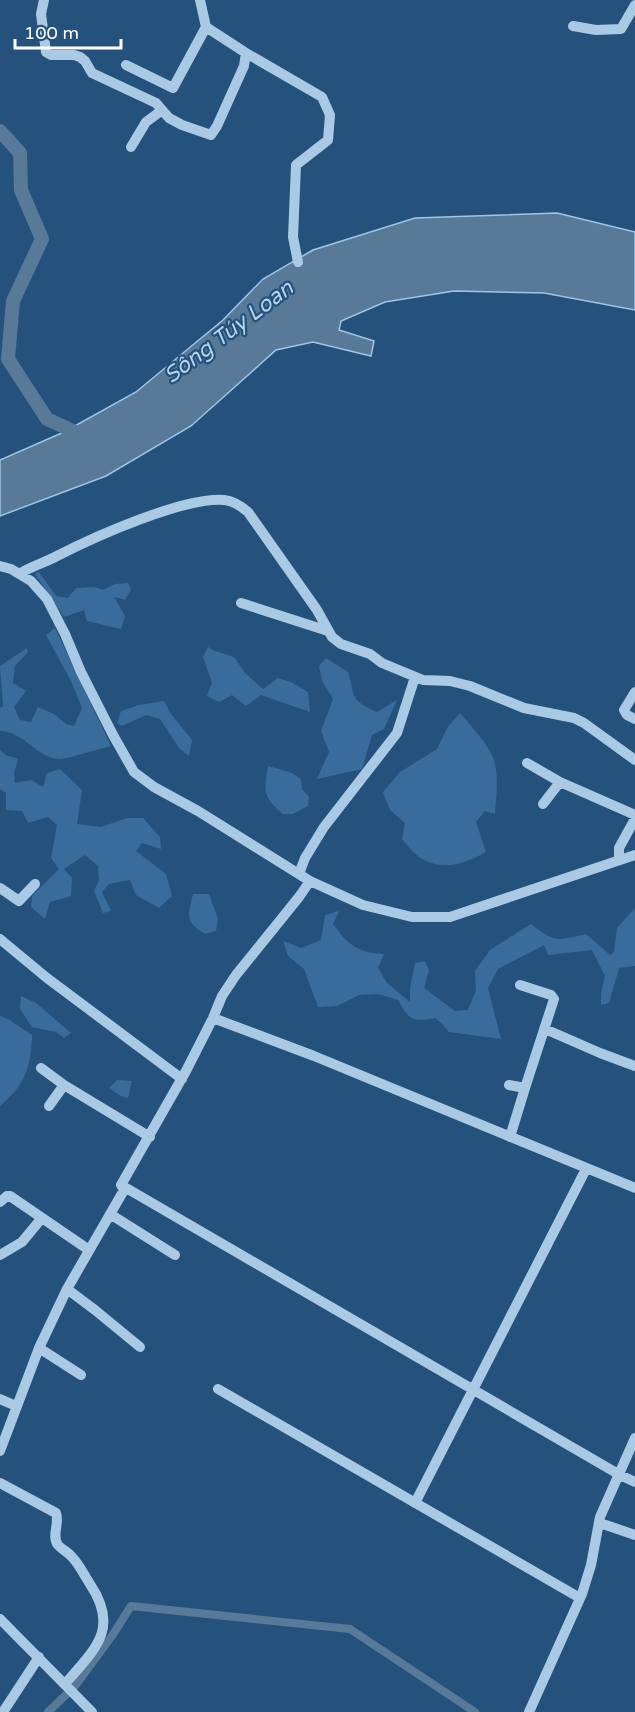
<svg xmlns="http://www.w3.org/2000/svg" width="635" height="1712" font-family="'Varela Round',sans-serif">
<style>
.green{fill:#396c9a}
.water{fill:#597998;stroke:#9ec5e6;stroke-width:1.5}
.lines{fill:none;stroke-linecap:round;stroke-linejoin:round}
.canal{stroke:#597998;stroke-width:8}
.river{stroke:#597998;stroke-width:14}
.minor{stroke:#aac9e5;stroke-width:10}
.labels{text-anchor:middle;stroke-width:4.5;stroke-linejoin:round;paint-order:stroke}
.water-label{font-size:22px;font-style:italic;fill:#b5d3ed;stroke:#25527d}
</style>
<rect width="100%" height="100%" fill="#25527d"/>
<!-- green -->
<path class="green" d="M39,572L56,596L68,598L76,588L95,587L103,590L115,584L128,583L131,590L125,600L114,597L125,616L121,629L87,621L84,610L64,617L35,574Z
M55,628L111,746C99,749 70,758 60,759C37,759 24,731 0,731V708L3,706L0,666L27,648L28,652L15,666L13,683L26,691L14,707L20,720L31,722L38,707L54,714L66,724L74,726L82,708L72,683L46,635Z
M208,647L215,651L234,657L245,673L263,689L278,678L291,682L308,692L310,712L261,695L246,706L232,695L219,702L207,696L212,683L203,657Z
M326,658L348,672C356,697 348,699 377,712L397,700L384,729L372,735L362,769L317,779L329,752L321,731L333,699L322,681L319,666Z
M164,701L171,714L192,740L189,756L179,748L160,719L146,715L122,726L117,723L121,711L139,705Z
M460,713C471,727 488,743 494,760C499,777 496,797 495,814L485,811L476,822L486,852C464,864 442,872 419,857C413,853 407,845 402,839L405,823L390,810L383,792L400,772L437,749L447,728Z
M0,750L6,755L18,759L14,774L15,783L31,780L43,787L47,773L60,769L82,790L77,824L101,827L127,818H143L160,837L161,849L142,843L136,851L166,874L172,896L159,908L136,895L130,880L109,884L102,892L111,911L103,913L94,891L99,880L98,866L85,855L64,869L72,878L71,896L50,902L45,919L31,907L32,896L59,869L51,858L57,825L48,817L28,823L22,811L6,810V793L0,789Z
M268,766L292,773L301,779L302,789L309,797L308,806L293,814H283C262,797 264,791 268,766Z
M193,894H209L218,919L216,931L205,934C184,921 188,916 193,894Z
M635,908V966L619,968L609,1003L601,1005V993L605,976L592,950L548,955L544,945L498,969L488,988L501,1039L449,1032L436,1018C412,1022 410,1021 398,1000L378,994L359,995L337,1006L318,1007L304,969L288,956L283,941L301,948L321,940L325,915L339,911L333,924C348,945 358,953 384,954L378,968L387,983L410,1002V988L415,963L425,961L429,970L424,988L455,1011L468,1010L476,990L475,971L490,950L531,924C555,943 557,941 586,934L610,955L614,952L617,928Z
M21,996L36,1003L71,1033L64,1038L56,1032L32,1027L20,1009Z
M0,1016L8,1019L32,1035C31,1068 25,1085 0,1106Z
M117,1080L132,1081L128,1098L121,1096L109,1088Z"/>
<!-- water -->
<path class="water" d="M557,213L635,232V310L544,293L454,291L385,302L341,321L339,330L374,341L371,356L313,342L276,350L191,426L106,476L0,516V460L64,432L136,392L223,320L263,279L313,250L415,218Z"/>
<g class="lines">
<!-- canal -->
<path class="canal" d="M73,1689L112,1636L131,1606L350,1629L475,1712
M48,1712L69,1692"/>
<!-- river -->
<path class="river" d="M0,131L20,153L21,190L42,239L13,301L8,359L47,419L86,437"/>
<!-- minor -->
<path class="minor" d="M44,0L41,14L46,52L51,55H74L80,57L85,61L92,73L156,103L169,118L182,125L211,135L217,126L244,66L246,53
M573,26L596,30L621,29L635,5
M206,27L246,53L322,97L330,115L328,140L296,165L293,237L298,262
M126,65L173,88L206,27L200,0
M131,147L146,122L161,111
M0,566L11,569L31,581L47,599L65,634L81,672L113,735L134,772L154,787L198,811L310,881L363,905L412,917H450L635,855
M19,574C32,566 44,563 57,556C94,537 183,497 224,500C234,501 241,506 248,512L317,610L332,637L341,644L370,654L382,663L423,680L450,681L470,686L524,708L574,718L584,723L635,760
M241,603L328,631
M635,692L624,710L627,715L635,719
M527,763L560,782L635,815
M543,804L560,782
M619,860V848L635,819
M299,874L305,858L324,827L397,733L415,677
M0,888L19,901L35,884
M0,939L47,978L182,1079
M213,1018L314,1056L635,1188
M545,1029L600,1053L635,1066
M41,1068L64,1085L150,1137
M509,1085L525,1088L554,999L551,995L520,985
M49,1106L64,1085
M510,1137L525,1088
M121,1185L620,1475L635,1482
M0,1202L7,1196H10L89,1250
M110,1214L175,1255
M0,1255L22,1242L41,1219
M67,1289L95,1310L140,1347
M39,1348L81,1375
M218,1389L580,1598
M0,1399L16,1406
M0,1451L39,1348L67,1289L124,1190L121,1185L186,1071L213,1018L222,996L236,975L299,897L310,881
M0,1483L56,1513C60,1523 51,1536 58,1545C61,1549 68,1552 72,1557C79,1564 84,1575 90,1584C120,1629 95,1649 65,1684
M415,1503L586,1169
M600,1523L635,1535
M0,1619L92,1712
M3,1712L39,1657
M529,1712L582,1594L591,1565L600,1517L635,1438"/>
</g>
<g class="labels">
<!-- water labels -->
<g class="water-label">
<text transform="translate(228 331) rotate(-37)" y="8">Sông Túy Loan</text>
</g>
</g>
<!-- scale -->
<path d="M15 39v9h106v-9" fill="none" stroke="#ffffff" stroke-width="3"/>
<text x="24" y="39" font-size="18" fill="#ffffff" stroke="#25527d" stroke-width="4.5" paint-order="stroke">100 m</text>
</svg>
